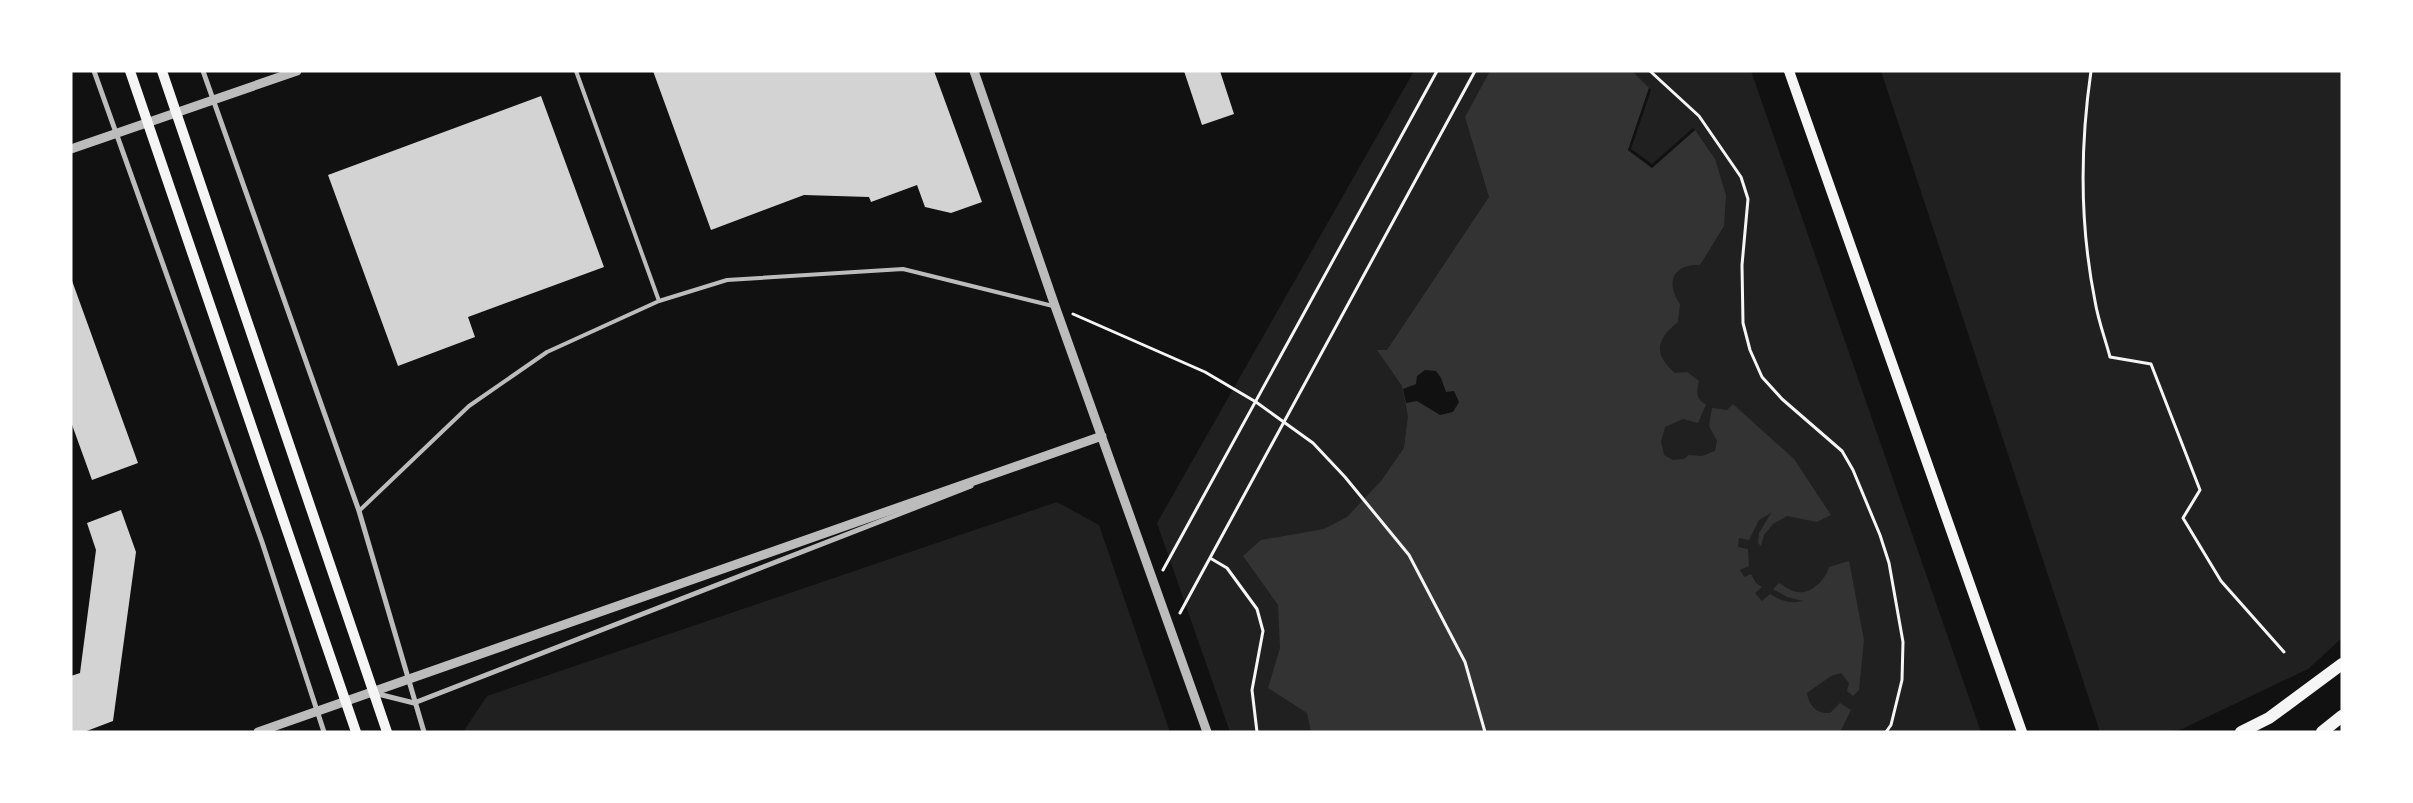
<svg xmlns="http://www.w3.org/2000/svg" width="2413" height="803" font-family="Jost,sans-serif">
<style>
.green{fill:#202020}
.water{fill:#333}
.pier{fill:#111}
.building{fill:#d3d3d3}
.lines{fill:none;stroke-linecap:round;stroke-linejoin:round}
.path{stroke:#f5f5f5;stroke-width:3}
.service{stroke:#bcbcbc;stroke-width:4}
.minor{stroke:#bcbcbc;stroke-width:5}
.tertiary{stroke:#bcbcbc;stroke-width:9}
.secondary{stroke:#f5f5f5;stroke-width:10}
.primary{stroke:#f5f5f5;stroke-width:12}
</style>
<rect width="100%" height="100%" fill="#111"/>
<!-- green -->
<path class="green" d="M1414,71H1751L1981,732H1230L1157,523Z
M1881,71H2342V638L2308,669L2182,729L2167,732H2100Z
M1057,502L1099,525L1170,732H463L487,696Z"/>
<!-- water -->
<path class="water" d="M1490,71H1632L1649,88L1628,150L1652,168L1695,130L1715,159L1726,195L1724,226L1700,265C1673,264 1665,282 1680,304L1678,322C1656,340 1653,353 1675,373L1687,372L1699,381C1696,393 1696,398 1706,405L1698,423L1683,419L1665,427L1661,442L1664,455L1673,460L1684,459L1689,455L1702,456L1715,451L1717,441L1709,426L1712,408L1727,410L1733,404L1794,459L1831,515L1817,522L1787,516L1773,524L1764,535L1761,546L1758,543L1759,533L1771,513L1759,520L1749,540L1739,538L1738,547L1748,549L1749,566L1740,570L1744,577L1751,574L1756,583L1762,587L1755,593L1762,601L1770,594C1781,601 1791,604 1803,601L1787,597L1773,589L1779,583C1784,586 1791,591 1797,592C1811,595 1826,579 1829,567L1849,561L1864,640L1859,690L1853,696L1847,691L1849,683L1841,673L1831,676L1807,693C1809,706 1817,714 1830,713L1840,703L1851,710L1840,732H1311L1307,713L1268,688L1280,648L1278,605L1243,556L1261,540L1324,529L1347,517L1381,481L1404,448L1408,416L1402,386L1377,350H1387L1489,197L1465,117Z"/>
<!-- pier -->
<path class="pier" d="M1649,88L1651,90L1631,149L1652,164L1693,128L1695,130L1652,168L1628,150Z
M1425,370L1436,371L1441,378L1446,392L1454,391L1459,402L1453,412L1440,415L1417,401L1406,403L1403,389L1416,384L1417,376Z"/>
<!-- building -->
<path class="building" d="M653,71H934L982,202L951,213L925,207L917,185L871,202L869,197L804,195L711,230Z
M1184,71H1220L1234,114L1202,125Z
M541,96L604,267L468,317L475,337L398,366L328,175Z
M71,278L138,463L92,480L71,422Z
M121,510L136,552L113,721L84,732H71V676L80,673L96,550L87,523Z"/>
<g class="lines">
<!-- path -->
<path class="path" d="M1650,71L1699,116L1741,177L1748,199L1742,265L1743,323L1750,350L1762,377L1782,399L1842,451L1853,470L1880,535L1889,563L1903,642L1902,680L1891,725L1886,732
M2091,71C2080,147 2080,226 2095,301C2098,320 2105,338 2110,357L2151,364L2200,490L2183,518L2221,581L2284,652
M1073,314L1205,372L1256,402L1313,443L1345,477L1409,555L1465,662L1485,732
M1210,558L1227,568L1257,609L1263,631L1252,690L1257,732
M1163,570L1437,71
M1180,613L1475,71"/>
<!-- service -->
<path class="service" d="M576,71L659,301
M359,511L469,406L547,352L659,301L727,280L903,269L1053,306"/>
<!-- minor -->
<path class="minor" d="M94,71L262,542L324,732
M203,71L359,511L424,732
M374,693L414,703L971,486"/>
<!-- tertiary -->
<path class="tertiary" d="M974,71L1055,306L1207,732
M71,149L297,71
M258,732L1102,436"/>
<!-- secondary -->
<path class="secondary" d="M130,71L356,732
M162,71L387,732
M1789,71L2022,732"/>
<!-- primary -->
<path class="primary" d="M2241,732L2269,718L2342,664
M2322,732L2342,716"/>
</g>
<!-- border -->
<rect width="2413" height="803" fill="none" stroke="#ffffff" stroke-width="145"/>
</svg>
